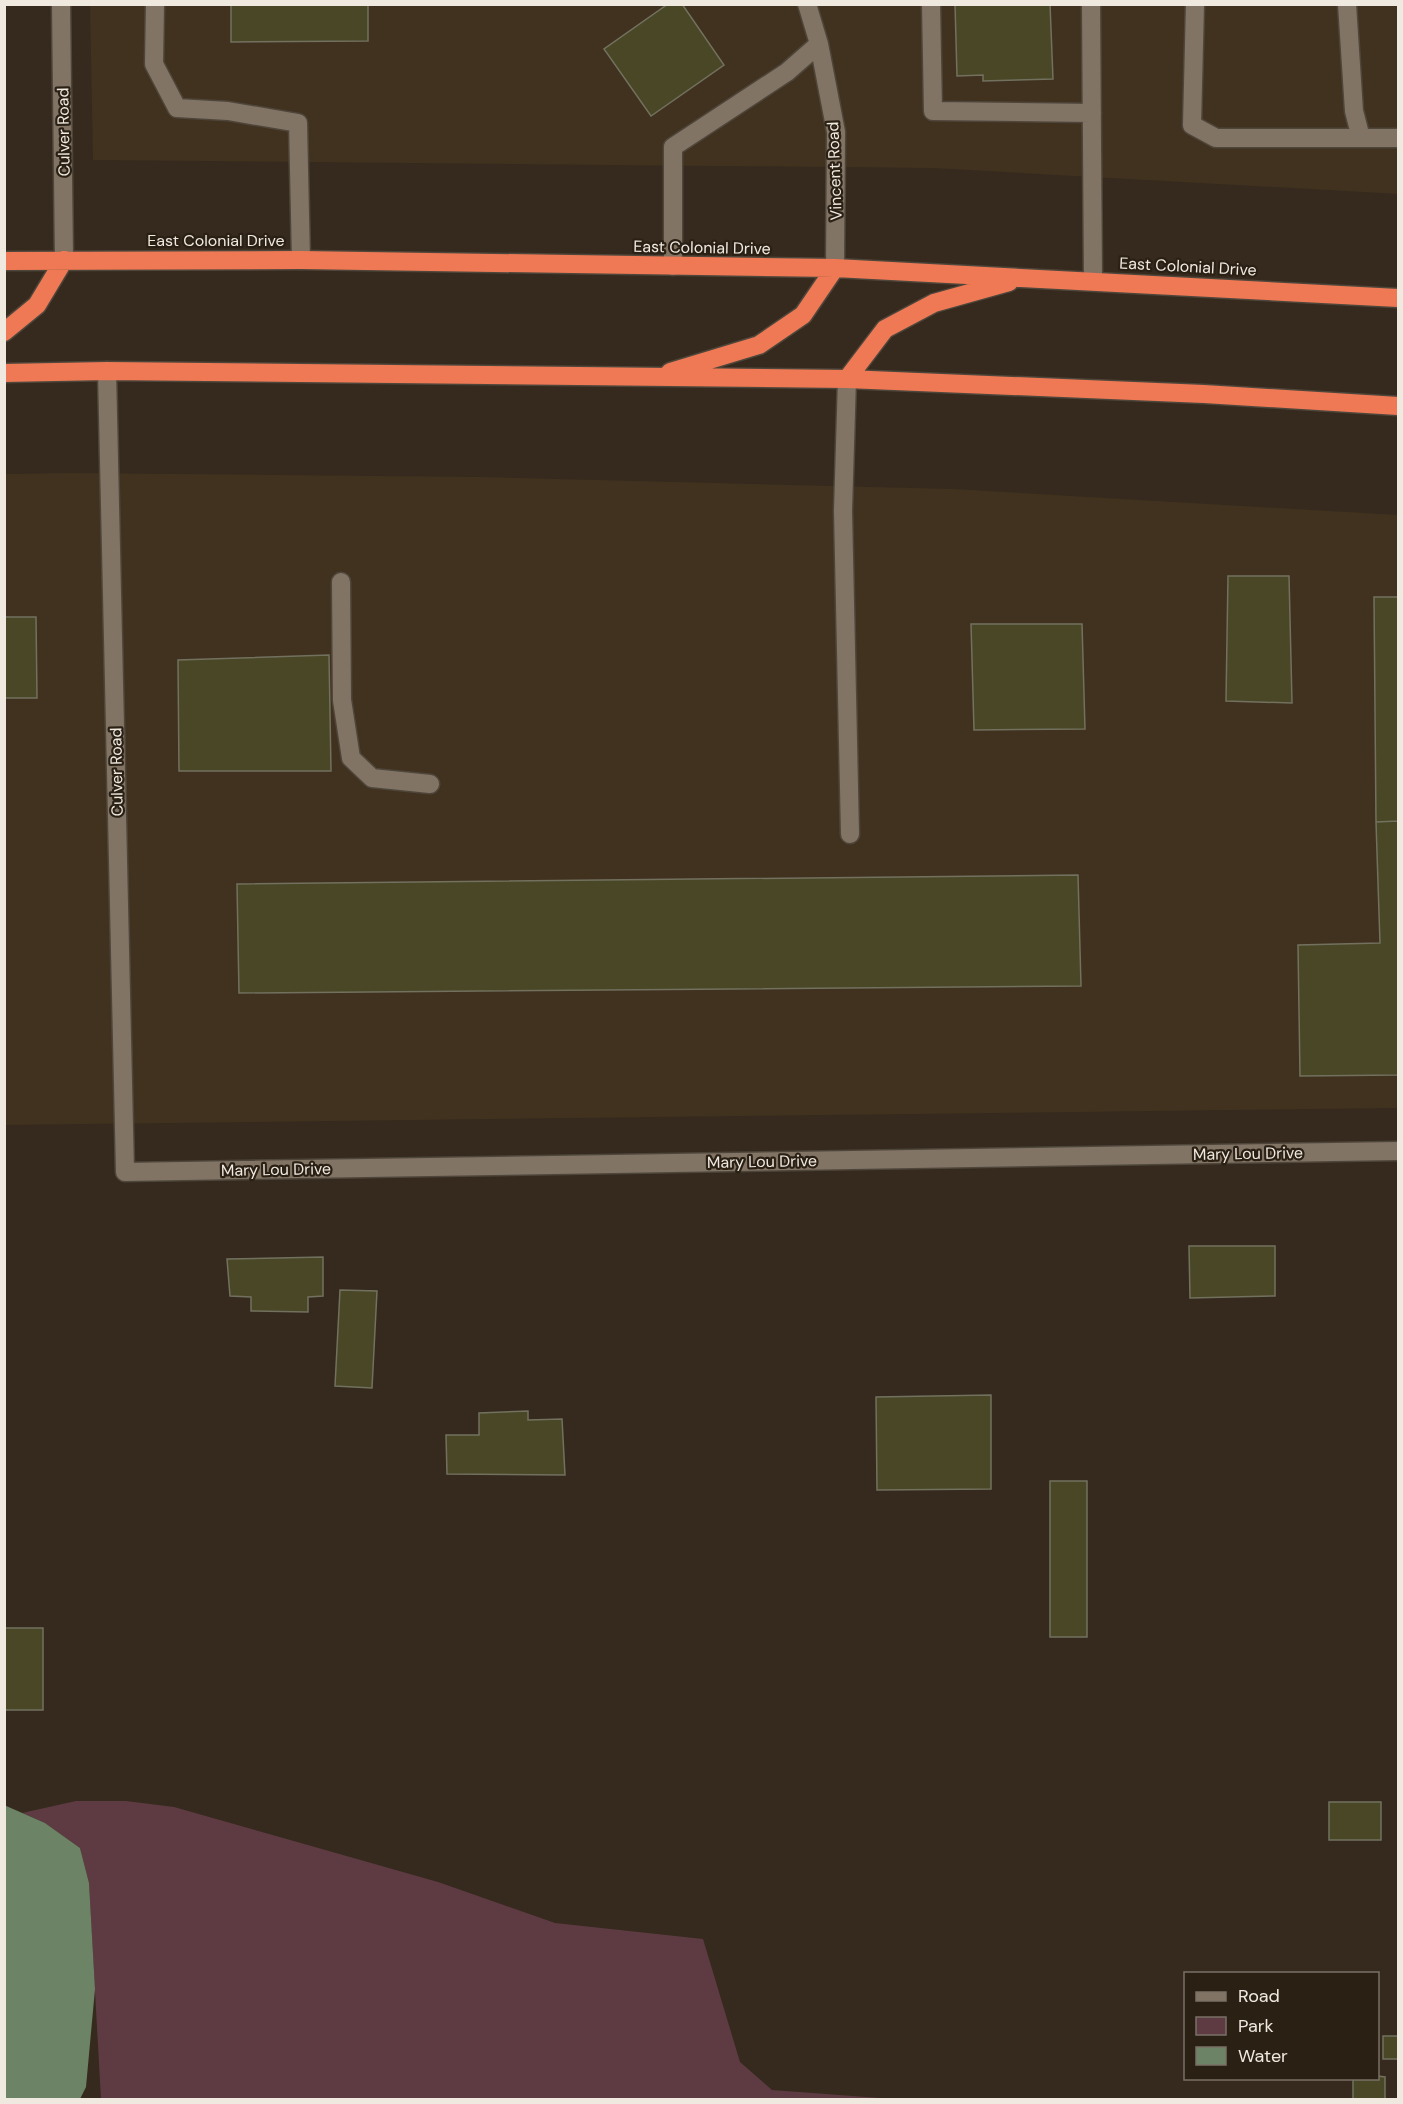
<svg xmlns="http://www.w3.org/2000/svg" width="1403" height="2104" font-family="'DM Sans',sans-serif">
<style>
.built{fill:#41321f}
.green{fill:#5e3b43}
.water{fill:#6c8365}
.building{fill:#494725;stroke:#72715f;stroke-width:1.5}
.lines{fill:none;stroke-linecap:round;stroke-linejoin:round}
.minor-casing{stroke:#4f463b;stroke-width:21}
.highway-casing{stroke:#4f463b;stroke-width:21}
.minor{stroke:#817465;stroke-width:18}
.highway{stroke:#ee7954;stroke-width:18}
.labels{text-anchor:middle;stroke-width:4.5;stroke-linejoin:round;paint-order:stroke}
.street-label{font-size:16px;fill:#f0e9e0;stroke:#2b2014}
</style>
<rect width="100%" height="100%" fill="#352a1d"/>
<!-- built -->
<path class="built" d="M90,5H1398V194L933,168L93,160Z
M70,473L481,477L953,489L1398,515V1108L5,1125L4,474Z"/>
<!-- green -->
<path class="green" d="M76,1801H126L174,1807L438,1882L555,1923L703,1939L740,2062L772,2090L893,2099H101L89,1883L80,1848L45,1823L22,1813Z"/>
<!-- water -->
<path class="water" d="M4,1805L45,1823L80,1848L89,1883L95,1989L86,2087L80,2099H5Z"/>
<!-- building -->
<path class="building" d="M231,4H368V41L231,42Z
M668,4H682L724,65L651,116L604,49Z
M955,4H1050L1053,79L983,81V75L957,76Z
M1228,576H1289L1292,703L1226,701Z
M1374,597H1398V821L1376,822Z
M4,617H36L37,698H4Z
M971,624H1082L1085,729L974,730Z
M329,655L331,771H179L178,660Z
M1398,821V1075L1300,1076L1298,945L1380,943L1376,822Z
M1078,875L1081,986L239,993L237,884Z
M1189,1246H1275V1296L1190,1298Z
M323,1257V1296L308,1297V1312L251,1311V1297L230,1296L227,1259Z
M340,1290L377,1291L372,1388L335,1386Z
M991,1395V1489L877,1490L876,1397Z
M528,1411V1420L562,1419L565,1475L447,1474L446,1435H479V1413Z
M1050,1481H1087V1637H1050Z
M4,1628H43V1710H4Z
M1329,1802H1381V1840H1329Z
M1383,2036H1398V2059H1383Z
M1378,2076L1385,2077V2100H1353V2078H1378Z"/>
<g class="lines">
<!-- minor casing -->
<g class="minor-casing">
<path id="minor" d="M61,4L64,260
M155,4L154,64L177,108L228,111L298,123L301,260
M807,4L819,44L836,132L835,268
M931,4L933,111L1092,113
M1091,4L1093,281
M1195,4L1192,125L1216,138H1398
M1347,4L1354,111L1361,138
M673,266V147L787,72L819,44
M107,371L125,1172L1398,1151
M847,379L843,511L850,834
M341,582L342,700L351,758L372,778L430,784"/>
</g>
<!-- highway casing -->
<g class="highway-casing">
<path id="highway" d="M4,261L301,260L835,268L1398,298
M4,332L37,305L64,260
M670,372L759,345L803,315L835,268
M4,373L107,371L847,379L1204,394L1398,406
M847,379L885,329L934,303L1009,282"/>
</g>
<!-- minor -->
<use href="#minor" class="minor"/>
<!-- highway -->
<use href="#highway" class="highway"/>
</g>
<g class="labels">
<!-- street labels -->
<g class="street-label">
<text transform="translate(63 132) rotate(-91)" y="6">Culver Road</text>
<text transform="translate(834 171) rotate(-92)" y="6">Vincent Road</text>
<text x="216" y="246">East Colonial Drive</text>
<text transform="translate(702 247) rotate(1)" y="6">East Colonial Drive</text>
<text transform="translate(1188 266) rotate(3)" y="6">East Colonial Drive</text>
<text transform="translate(116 772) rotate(-91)" y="6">Culver Road</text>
<text transform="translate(1248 1153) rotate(-1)" y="6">Mary Lou Drive</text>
<text transform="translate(762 1161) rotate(-1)" y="6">Mary Lou Drive</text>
<text transform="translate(276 1169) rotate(-1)" y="6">Mary Lou Drive</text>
</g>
</g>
<!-- border -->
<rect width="1403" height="2104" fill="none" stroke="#f0e9e0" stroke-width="12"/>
<!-- legend -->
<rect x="1184" y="1972" width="195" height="108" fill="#2b2014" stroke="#7a7066" stroke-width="1.5"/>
<rect x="1196" y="1992" width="30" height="9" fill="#817465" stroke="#7a7066" stroke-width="1.5"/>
<text x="1238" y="2002" font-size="18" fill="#f0e9e0">Road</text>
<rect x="1196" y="2017" width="30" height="18" fill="#5e3b43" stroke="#7a7066" stroke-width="1.5"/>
<text x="1238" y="2032" font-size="18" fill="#f0e9e0">Park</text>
<rect x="1196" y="2047" width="30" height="18" fill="#6c8365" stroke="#7a7066" stroke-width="1.5"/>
<text x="1238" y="2062" font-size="18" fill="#f0e9e0">Water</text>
</svg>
